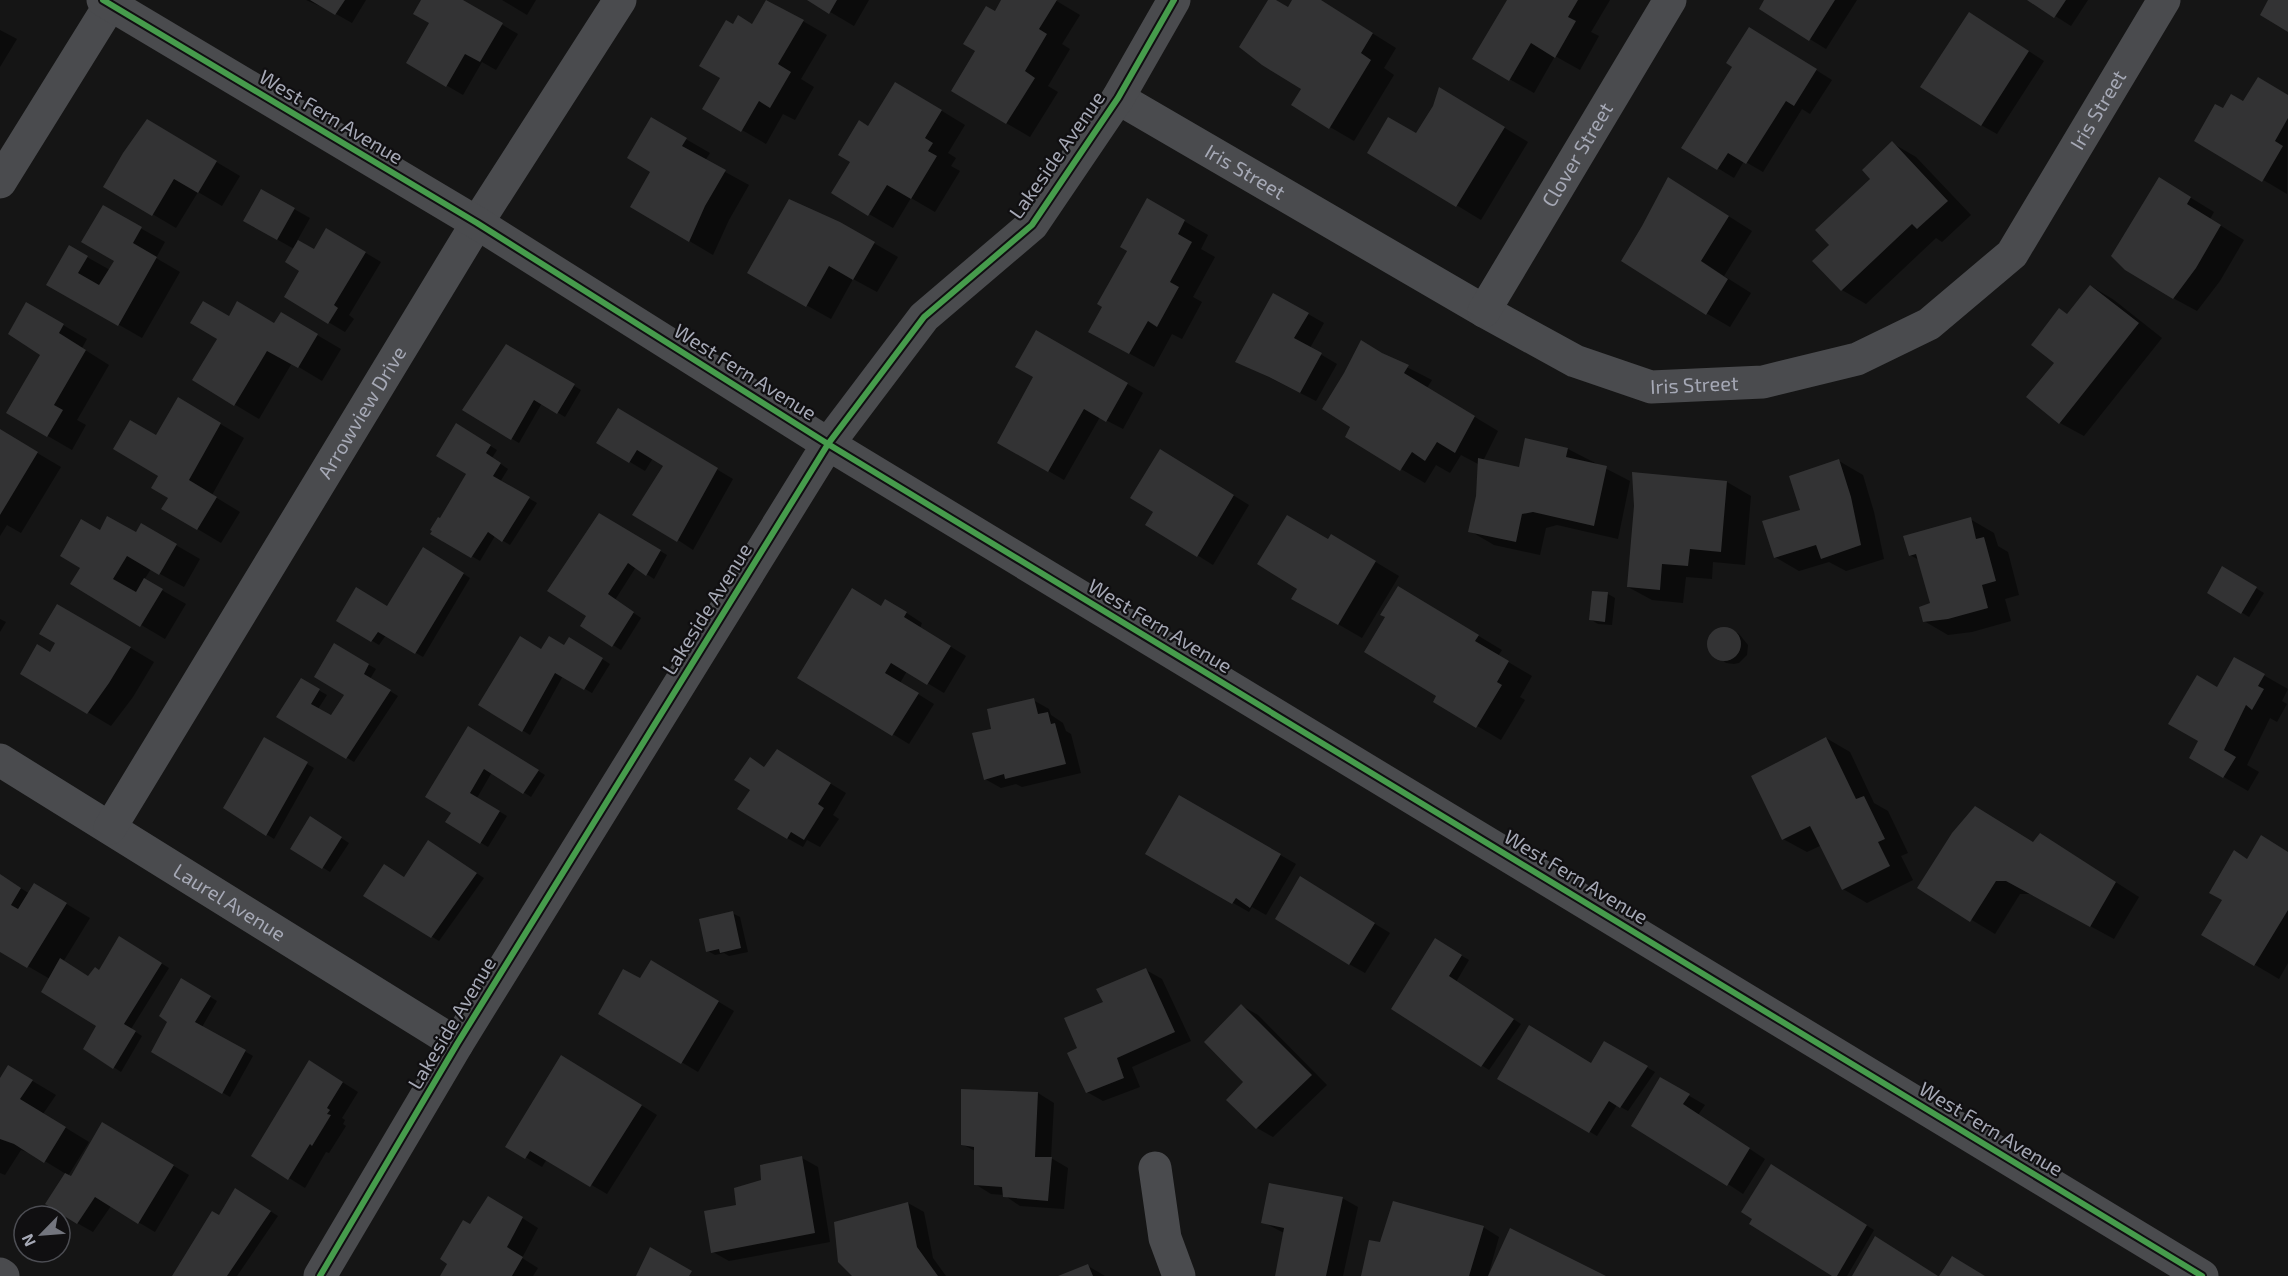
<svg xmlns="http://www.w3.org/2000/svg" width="2288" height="1276" font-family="'Exo 2',sans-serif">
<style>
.shadow{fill:#0007}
.building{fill:#333334}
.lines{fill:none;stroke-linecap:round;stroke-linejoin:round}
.minor{stroke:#4a4b4e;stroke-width:33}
.tertiary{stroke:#4a4b4e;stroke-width:33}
.cycleway-casing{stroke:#100f11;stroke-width:10}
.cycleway{stroke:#469c4c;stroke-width:6}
.labels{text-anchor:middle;stroke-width:4.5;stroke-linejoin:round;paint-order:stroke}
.street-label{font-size:20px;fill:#a6a9b6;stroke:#100f11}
</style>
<rect width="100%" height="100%" fill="#151515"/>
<!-- shadow -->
<path class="shadow" d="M306,0H366L352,23L329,10Z
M423,0H460L518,34L496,70L482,62L463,95L408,63L431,23Z
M502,0H536L527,15Z
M810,0H869L854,26Z
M1003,0H1055L1080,15L1062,44L1070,49L1048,86L1058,92L1030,137L1006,123L977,51Z
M1270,0L1289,9L1294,0H1319L1396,48L1384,68L1394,75L1354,141L1330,127L1304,89Z
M1509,0H1610L1591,32L1599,36L1580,70L1555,56L1534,93L1474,59Z
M1766,0H1857L1826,49L1761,9Z
M2030,0H2088L2071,26Z
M768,1L827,35L801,79L814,87L795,120L783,114L766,144L704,108L722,78L733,26H753Z
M1985,23L2044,61L1997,134L1981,125Z
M0,30L17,39L0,67Z
M1765,38L1832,80L1810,114L1802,109L1763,172L1744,161L1734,178L1683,147Z
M2288,96L2287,194L2196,140L2223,110L2244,103Z
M919,97L965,125L948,153L956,158L951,166L960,171L935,212L911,198L893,228L833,193L852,161L868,127Z
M1463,103L1528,142L1481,220L1369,152L1422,139Z
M651,119L710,153L705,161L749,185L729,220L713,255L632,207L652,171Z
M171,135L240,176L222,206L198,192L176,228L105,186Z
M1892,143L1916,157L1971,215L1942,242L1936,238L1866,304L1842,290L1832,246Z
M1692,193L1752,231L1724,276L1751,293L1730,327L1706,313Z
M2183,193L2214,212L2210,219L2244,240L2220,281L2197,311L2173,298Z
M1148,200L1208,235L1201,249L1215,257L1193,297L1202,302L1182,339L1172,334L1154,367L1114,345L1104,306Z
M103,207L165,242L156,258L180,272L142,338L48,284L69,247L110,270L116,260Z
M294,209L310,218L297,241L314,251L327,230L381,262L349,315L354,319L345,332L286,297L301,271L294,249L245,221Z
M839,223L898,257L877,292L853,279L831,319L749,273Z
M2091,286L2114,300L2162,338L2084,436L2060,423L2056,362L2068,315Z
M1274,295L1324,323L1310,348L1337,364L1316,401L1237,361Z
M27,304L87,339L82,348L109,365L77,420L86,425L72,450L8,413L42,354Z
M281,314L341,349L322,381L292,363L259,419L194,380L229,318L274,324Z
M1037,332L1143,393L1123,429L1100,417L1064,480L999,442L1035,376Z
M507,346L581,390L565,417L542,403L519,443L464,410Z
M1387,357L1432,380L1427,388L1498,431L1483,461L1520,469L1568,449L1630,481L1618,539L1557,525L1546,528L1540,555L1494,545L1470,531L1478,496L1480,465L1461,455L1450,473L1436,465L1425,483L1401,469Z
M618,410L733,479L693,550L678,540L665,465L653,458L645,471L630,462Z
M202,413L244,438L212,495L240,512L221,543L164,509L170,498L160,475L156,436Z
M456,425L497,450L492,458L508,469L500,482L537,503L510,545L495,536L480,561L433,533L468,474Z
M0,431L61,467L21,533L7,525L0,536Z
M1176,460L1249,505L1213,565L1197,555L1155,512Z
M1839,461L1863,475L1874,512L1884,559L1846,571L1829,562L1799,571L1775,557L1802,511Z
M1727,482L1751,496L1745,565L1713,562L1712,579L1686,577L1683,603L1652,600L1628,587Z
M599,515L667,555L654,579L636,567L615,600L641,618L621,650L582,626L588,616Z
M1970,519L1994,533L1998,546L2008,552L2019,595L2005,599L2011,621L1972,632L1948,635L1924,621L1932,604L1919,560L1910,555Z
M141,525L200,559L184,587L151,569L144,580L186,604L165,639L72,584L100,532L136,534Z
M1332,536L1399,576L1362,638L1293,598Z
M431,553L470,578L423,657L386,635L379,645L338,620L388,608Z
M2222,568L2264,593L2249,617L2209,592Z
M1608,594L1615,598L1612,625L1598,624L1590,619Z
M1422,602L1502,650L1498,656L1532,676L1520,697L1525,700L1501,740L1435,701L1438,695Z
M882,607L902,610L922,623L920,628L966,656L944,693L907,671L900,683L934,704L909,744L799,677Z
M0,619L6,622L0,632Z
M82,619L154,662L133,697L111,726L22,673L51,654Z
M1718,630H1731L1739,634L1748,645L1747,655L1739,663L1734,664L1726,663L1710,650L1709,640Z
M577,643L610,664L592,693L563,676L530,735L480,704L541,651Z
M335,645L376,669L370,679L398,696L354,762L279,717L301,680L327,695L318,709L331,717L346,694Z
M2235,659L2288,689L2282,701L2287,704L2277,722L2270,718L2247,765L2259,772L2248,791L2191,758L2200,740L2218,689Z
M1033,700L1049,709L1051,715L1063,723L1066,731L1071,734L1081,773L1022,787L1016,784L1001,788L985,779L993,730Z
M469,728L545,775L531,797L492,772L477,798L507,816L488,847L447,822L453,813Z
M1826,738L1850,752L1874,803L1888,811L1908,853L1901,856L1913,880L1867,903L1843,889L1822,845L1807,852L1783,839Z
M264,739L314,768L274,839L225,808Z
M750,759L766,768L793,761L846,793L833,815L839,819L820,847L807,840L803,847L787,838Z
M1180,797L1296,864L1266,915L1252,907L1249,912L1147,854Z
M310,818L349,843L330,872L292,848Z
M2034,844L2064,849L2139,897L2114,939L2031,894H2020L1995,934L1919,888Z
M436,847L484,878L439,941L365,896L405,879Z
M2288,853V963L2279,979L2203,934L2248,860Z
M0,875L30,894L35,885L90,918L63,962L89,978L100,972L120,938L169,968L131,1029L142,1036L121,1072L85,1048L98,1025L50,979L0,950Z
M1316,888L1390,933L1365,973L1349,964Z
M732,913L740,917L748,952L729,956L724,953L715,955L708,951Z
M1436,941L1469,960L1456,982L1521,1024L1489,1070L1393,1008Z
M652,962L734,1011L698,1072L600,1013L640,980Z
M1146,970L1162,979L1191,1041L1132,1067L1140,1087L1103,1101L1087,1092L1079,1049L1105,1003Z
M182,980L217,1001L202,1027L253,1056L230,1097L153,1051L169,1021Z
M1242,1006L1258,1015L1327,1085L1273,1137L1257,1128L1245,1082Z
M1605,1043L1655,1072L1628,1111L1617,1105L1597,1136L1499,1079L1591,1065Z
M578,1066L657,1115L607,1194L547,1159L542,1167L507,1146Z
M9,1067L56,1095L43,1114L89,1142L68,1176L72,1178L103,1124L189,1175L155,1232L111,1206L93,1232L77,1223L66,1174L35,1155L21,1150L5,1175L0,1173V1081Z
M325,1071L358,1092L342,1118L345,1120L343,1124L346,1126L329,1153L326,1152L305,1188L289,1178Z
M1660,1079L1705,1105L1698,1115L1765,1159L1743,1194L1728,1184Z
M1038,1093L1054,1103L1051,1158L1068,1168L1064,1209L1020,1206L1004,1195L991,1194L975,1184V1151L962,1144Z
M802,1158L818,1167L830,1242L729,1261L713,1252L737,1207L763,1181Z
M1771,1166L1874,1230L1847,1276H1835Z
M243,1194L278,1216L237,1276H174L220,1217Z
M1342,1198L1358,1207L1343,1276H1276L1284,1233L1263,1222Z
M908,1203L924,1212L933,1258L946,1276H854Z
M505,1207L538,1228L522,1258L538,1268L533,1276H441L471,1226Z
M1483,1227L1499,1237L1488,1276H1363L1381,1244Z
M1088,1266L1105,1276H1062Z"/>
<!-- building -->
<path class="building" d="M310,0H345L335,15Z
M421,0H463L503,23L480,62L465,54L446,87L406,63L429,23L413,14Z
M766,0L804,20L778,64L791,72L770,108L759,101L741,132L702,109L720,78L699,66L726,20L733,24L738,15L752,24Z
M807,0H837L829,14Z
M1001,0H1057L1039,29L1047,34L1025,71L1035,78L1006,124L951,91L975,51L963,44L986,6L995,11Z
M1268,0H1276L1288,7L1292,0H1321L1373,33L1361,53L1371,60L1329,129L1291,105L1301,89L1262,65L1239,47Z
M1507,0H1578L1568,17L1576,21L1555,58L1531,43L1509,81L1472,59Z
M1764,0H1835L1809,41L1759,9Z
M2027,0H2066L2054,18Z
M2268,0H2288V32L2260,15Z
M1969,12L2029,51L1981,126L1920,87Z
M1749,27L1817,69L1794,106L1786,101L1746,164L1728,153L1717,170L1681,148L1732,67L1726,63Z
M2258,77L2288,95V118L2275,141L2283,146L2262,182L2194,141L2215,104L2223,108L2231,94L2243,101Z
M895,82L942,110L925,138L933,143L928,151L937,156L911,199L887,185L868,216L831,193L850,162L838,155L859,120L868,126Z
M1439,87L1505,127L1456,207L1367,153L1388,117L1416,133L1433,106Z
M651,117L687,138L682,146L726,170L705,206L689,242L630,207L650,172L627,158Z
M147,119L217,161L198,193L174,179L152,216L103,187L123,153Z
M1892,141L1948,201L1917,229L1912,224L1841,291L1812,261L1829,245L1815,230L1870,179L1862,170Z
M1668,177L1729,216L1701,261L1728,279L1706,315L1621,261L1642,226Z
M2159,177L2191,197L2187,204L2221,225L2196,268L2173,299L2125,270L2111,256Z
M261,189L295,208L277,240L243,221Z
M1147,198L1185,220L1178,234L1192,242L1170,282L1179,287L1157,327L1148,321L1129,354L1088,332L1102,307L1097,304L1127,251L1120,247Z
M789,199L840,222L875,242L853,280L829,266L806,307L747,273Z
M103,205L142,227L133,243L157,257L118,326L46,285L69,245L88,256L78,273L99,285L114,261L81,242Z
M326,228L366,252L334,305L338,308L328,324L284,297L299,271L285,262L298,240L314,249Z
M2090,285L2139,323L2059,424L2026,397L2054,363L2031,345L2059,308L2067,314Z
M1273,293L1309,313L1294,338L1322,353L1300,393L1269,377L1235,362Z
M203,301L229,316L237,301L274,323L281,312L318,334L298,368L267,351L234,406L192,380L217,339L190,323Z
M26,302L64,324L59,333L86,350L54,405L63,410L47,437L6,413L40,355L8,334Z
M1036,330L1128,383L1106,422L1084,409L1048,472L997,443L1033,377L1015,367Z
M1361,340L1382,353L1409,365L1404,373L1475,416L1455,453L1437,442L1425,461L1412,452L1400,471L1345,437L1350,427L1322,409L1344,373Z
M506,344L575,384L557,414L534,400L511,440L462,410Z
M178,397L221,423L189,480L217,497L197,530L161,509L168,498L151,488L158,476L113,449L130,420L156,435Z
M618,408L718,468L677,542L632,515L663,466L637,450L629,463L596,443Z
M456,423L491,445L486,453L501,463L493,476L530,497L502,542L488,532L471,558L430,534L432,531L430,530L438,517L440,518L466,474L436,456Z
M0,429L38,452L0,515Z
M1525,438L1568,448L1566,457L1607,466L1594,526L1533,512L1522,514L1516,542L1468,532L1476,496L1478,458L1519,467Z
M1160,449L1234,495L1197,557L1145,525L1153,512L1130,498Z
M1839,459L1851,497L1861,545L1821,559L1816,545L1774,558L1762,521L1800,510L1789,476Z
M1632,472L1727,481L1721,552L1690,549L1688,566L1662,564L1660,590L1627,587L1634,506Z
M599,513L661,550L646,576L628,563L608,594L634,612L612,647L580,626L586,616L547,591Z
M1287,515L1328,539L1331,534L1376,561L1338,625L1291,599L1297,589L1257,564Z
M107,516L136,532L141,523L177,544L159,575L127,556L113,579L136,592L144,578L163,589L140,627L70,584L80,568L60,556L81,519L100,530Z
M1971,517L1976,539L1984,537L1996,581L1982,585L1988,608L1948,619L1923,622L1919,607L1930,603L1916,554L1909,556L1903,536Z
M423,547L464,573L415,654L378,632L371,642L336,621L356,587L387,606Z
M2222,566L2257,587L2241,614L2207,593Z
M1398,586L1479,635L1475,641L1509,661L1497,682L1502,685L1476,728L1433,702L1436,696L1364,652L1385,617L1380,615Z
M852,588L881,606L885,599L907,612L904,617L951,646L927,685L891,663L885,673L919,693L892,736L797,678Z
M1592,591L1608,592L1605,622L1589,620Z
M57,604L131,647L109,683L87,714L20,674L37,644L50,652L55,643L39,634Z
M1707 644a17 17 0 1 1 34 0a17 17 0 1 1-34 0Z
M520,636L541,649L549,636L564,645L569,637L603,658L584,690L555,673L522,732L478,705Z
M334,643L369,664L364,674L391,690L346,759L276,717L301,678L320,689L311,704L331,715L344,695L314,677Z
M2234,657L2265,674L2258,686L2264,689L2252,710L2246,705L2224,750L2236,757L2223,778L2189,758L2198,741L2168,724L2197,675L2217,687Z
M1034,698L1038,714L1048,712L1051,724L1055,723L1066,764L1005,779L1004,774L984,780L972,733L991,729L987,709Z
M468,726L539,770L523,794L484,769L470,793L500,811L480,844L445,822L451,813L425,797Z
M264,737L308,762L266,836L223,808Z
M1826,737L1856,799L1864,796L1885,839L1878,842L1890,866L1842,890L1810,826L1782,840L1751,776Z
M777,749L831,783L818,804L824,808L804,840L791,832L787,839L737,809L750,790L734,780L750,757L764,767Z
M1179,795L1281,854L1250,908L1236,898L1232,904L1145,854Z
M1975,806L2033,842L2040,833L2116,882L2090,927L2006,881H1996L1970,922L1917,888L1952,833Z
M310,816L342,837L322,869L290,849Z
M2261,835L2288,852V910L2254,966L2201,935L2222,900L2209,893L2234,850L2247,859Z
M428,840L477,873L431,938L363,896L384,864L404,877Z
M0,874L21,888L11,905L18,909L34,883L67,903L27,968L0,952Z
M1300,876L1375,923L1349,965L1275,919Z
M733,911L741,948L720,953L719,949L706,952L699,919Z
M119,936L162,963L124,1024L136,1031L113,1069L83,1049L96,1026L41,992L60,958L88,976L95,967L99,970Z
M1435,938L1462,955L1449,976L1514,1019L1481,1067L1391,1009Z
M651,960L719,1001L681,1064L598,1014L623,969L640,978Z
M1146,968L1175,1032L1117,1058L1124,1078L1086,1093L1067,1053L1077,1048L1064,1018L1103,1002L1096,989Z
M181,978L211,996L195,1022L246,1050L222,1094L151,1052L167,1022L159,1016Z
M1241,1004L1312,1075L1256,1129L1226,1100L1243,1082L1204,1042Z
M1529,1025L1591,1063L1604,1041L1648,1066L1620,1108L1609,1101L1589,1133L1497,1079Z
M561,1055L642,1105L590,1187L530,1151L525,1159L505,1147Z
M309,1060L343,1082L327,1108L330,1110L327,1114L331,1115L312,1146L310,1144L288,1180L251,1156Z
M8,1065L33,1080L20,1099L66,1127L44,1163L14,1144L0,1139V1078Z
M1660,1077L1690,1094L1683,1104L1750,1148L1727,1186L1631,1126Z
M961,1089L1038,1092L1035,1157H1052L1048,1201L1003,1197L1002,1187L974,1185V1147L961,1145Z
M102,1122L174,1165L138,1224L95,1197L77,1224L45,1204L65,1173L71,1176Z
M802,1156L815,1233L711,1253L704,1211L736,1205L734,1188L761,1180L760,1165Z
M1771,1164L1867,1225L1837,1276H1832L1749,1224L1752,1219L1741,1212Z
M1269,1183L1343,1197L1326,1276H1275L1284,1228L1261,1223Z
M235,1188L271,1211L227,1276H172L212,1211L219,1215Z
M488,1196L523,1217L507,1247L523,1257L512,1276H440L447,1264L440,1259L463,1220L470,1224Z
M1393,1201L1484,1226L1469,1276H1361L1369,1240L1380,1242Z
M908,1202L917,1247L938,1276H852L838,1262L834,1222Z
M1510,1228L1606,1276H1488Z
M1875,1236L1938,1276H1852Z
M650,1247L692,1271L689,1276H636Z
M1952,1256L1985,1276H1939Z
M1088,1264L1093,1276H1058Z"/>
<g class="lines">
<!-- minor -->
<g class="minor">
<path id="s1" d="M1118,98L1484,311L1575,361L1651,387L1763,382L1857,359L1929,324L2012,254L2164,0"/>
<path d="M0,182L113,0"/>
<path id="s2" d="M1484,311L1670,0"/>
<path id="s3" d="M0,760L457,1044"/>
<path id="s4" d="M110,828L477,223L620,0"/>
<path d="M1155,1168L1165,1238L1179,1276"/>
<path d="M0,1274L3,1276"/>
</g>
<!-- tertiary -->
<path class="tertiary" d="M103,0L477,223L828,444L2202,1276
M320,1276L457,1044L828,444L924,317L1032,225L1118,98L1174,0"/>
<!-- cycleway casing -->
<g class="cycleway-casing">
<path id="cycleway" d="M103,0L477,223L828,444L2202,1276
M320,1276L457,1044L828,444L924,317L1032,225L1118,98L1174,0"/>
</g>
<!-- cycleway -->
<use href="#cycleway" class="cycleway"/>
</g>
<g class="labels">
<!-- street labels -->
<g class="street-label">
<text dy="7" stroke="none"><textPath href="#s1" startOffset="1173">Iris Street</textPath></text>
<text transform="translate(331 117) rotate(31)" y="7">West Fern Avenue</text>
<text transform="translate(1057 155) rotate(-55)" y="7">Lakeside Avenue</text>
<text dy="7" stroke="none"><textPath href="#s2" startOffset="182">Clover Street</textPath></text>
<text dy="7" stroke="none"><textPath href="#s1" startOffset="147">Iris Street</textPath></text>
<text transform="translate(745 372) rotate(32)" y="7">West Fern Avenue</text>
<text dy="7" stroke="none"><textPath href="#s1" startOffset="651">Iris Street</textPath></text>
<text dy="7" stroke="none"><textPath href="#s4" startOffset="486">Arrowview Drive</textPath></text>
<text transform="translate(707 609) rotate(-58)" y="7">Lakeside Avenue</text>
<text transform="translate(1160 626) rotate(31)" y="7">West Fern Avenue</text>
<text transform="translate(1576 877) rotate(31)" y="7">West Fern Avenue</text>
<text dy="7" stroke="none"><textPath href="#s3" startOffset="270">Laurel Avenue</textPath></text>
<text transform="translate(452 1023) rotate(-59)" y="7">Lakeside Avenue</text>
<text transform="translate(1991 1129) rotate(31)" y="7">West Fern Avenue</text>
</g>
</g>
<!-- north arrow -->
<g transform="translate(42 1234) rotate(245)"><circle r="28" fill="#100f11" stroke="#4c4d53" stroke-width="1.5"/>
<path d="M0-4.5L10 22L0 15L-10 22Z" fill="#73757e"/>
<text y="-9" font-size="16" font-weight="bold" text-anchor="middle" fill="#a6a9b6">N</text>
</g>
</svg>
